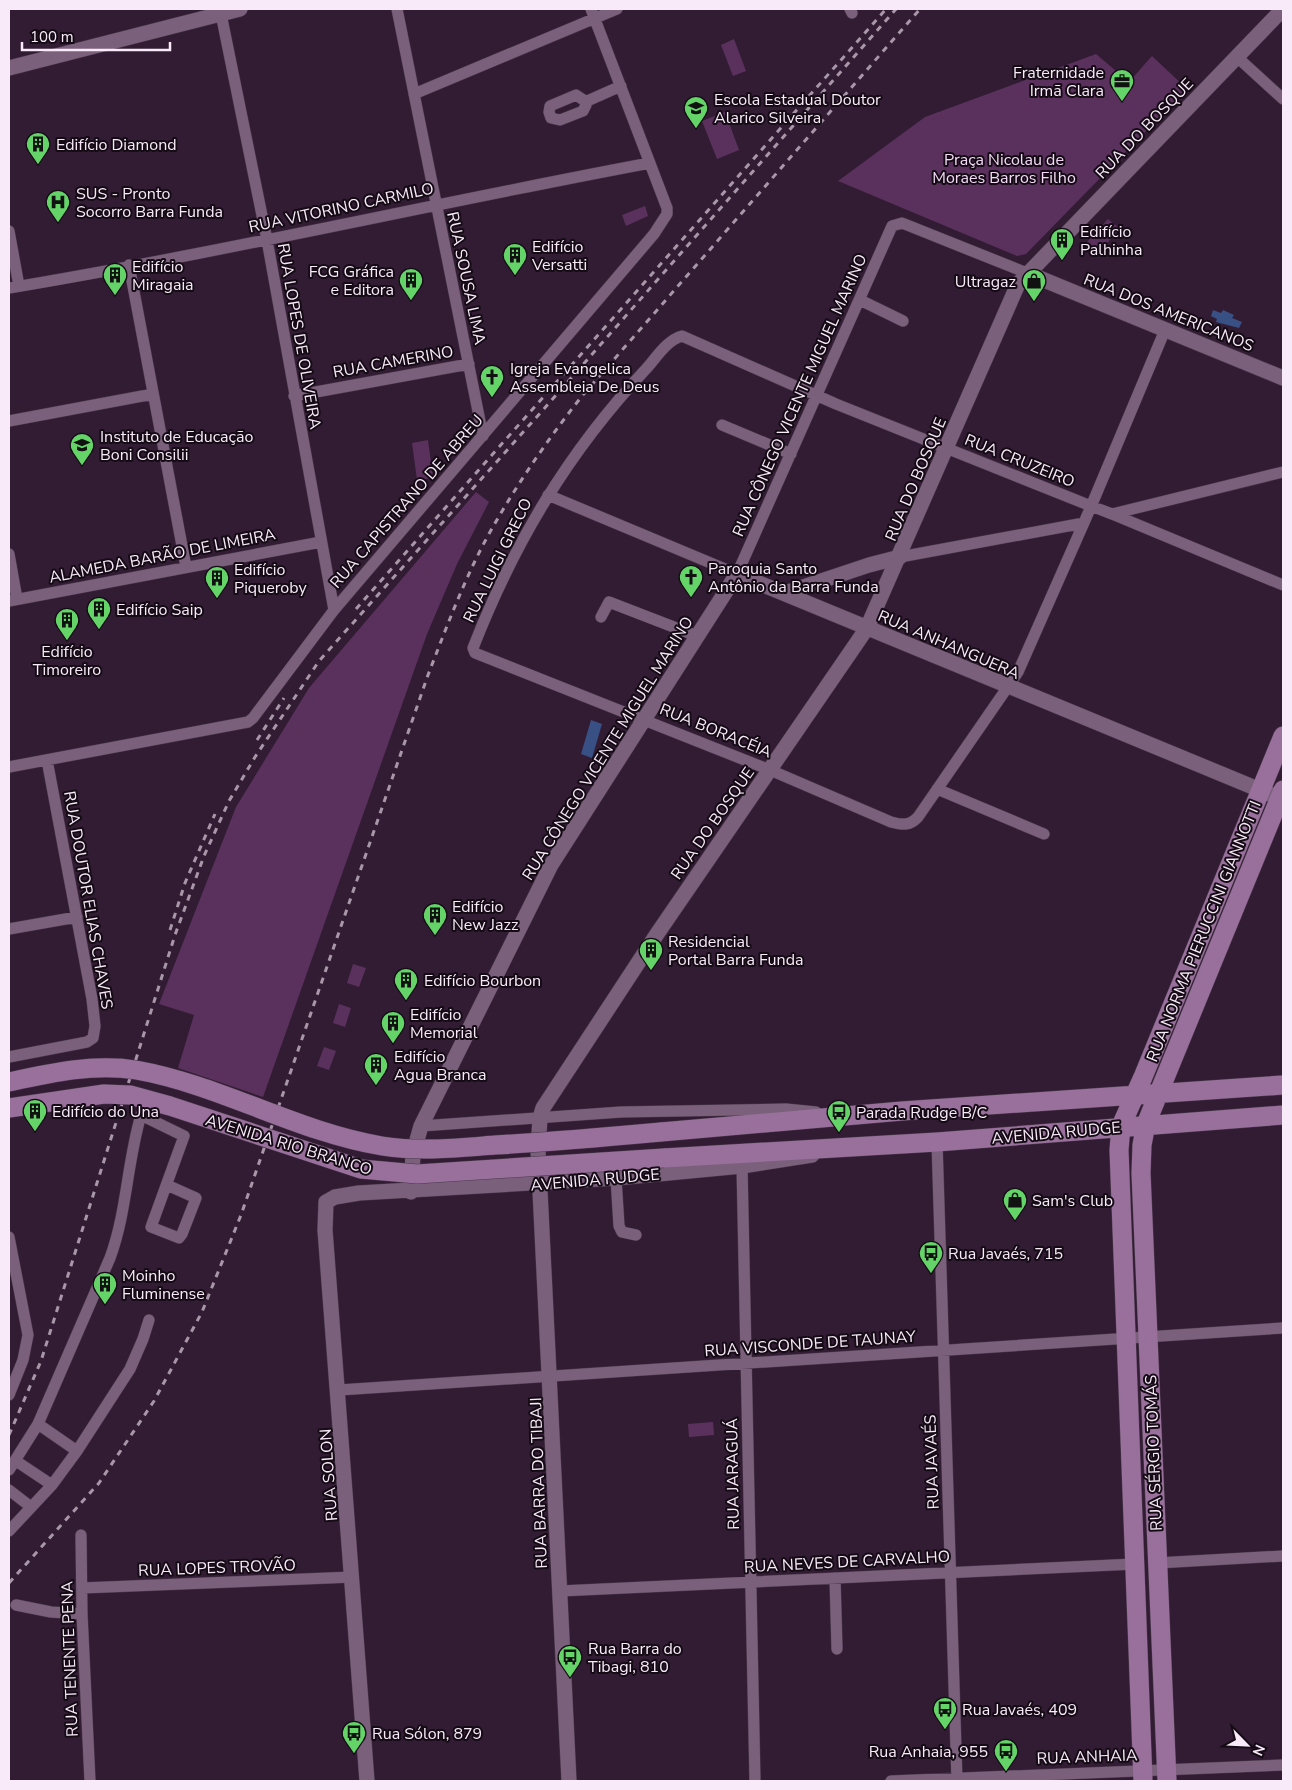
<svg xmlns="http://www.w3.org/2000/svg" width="1292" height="1790" font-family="'Nunito Sans',sans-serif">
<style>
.green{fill:#5a315d}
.water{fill:#385084}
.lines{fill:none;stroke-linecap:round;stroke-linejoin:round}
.minor-casing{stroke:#4a384c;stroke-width:12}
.tertiary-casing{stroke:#4a384c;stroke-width:16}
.primary-casing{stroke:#4a384c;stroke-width:20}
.minor{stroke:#7a607b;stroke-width:11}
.tertiary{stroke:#7a607b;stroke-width:15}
.primary{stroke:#98709b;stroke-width:19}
.rail{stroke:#a896a9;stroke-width:3;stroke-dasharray:6 6;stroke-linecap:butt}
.primary-bridge-casing{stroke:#4a384c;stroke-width:20;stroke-linecap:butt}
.primary-bridge{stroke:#98709b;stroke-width:19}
.labels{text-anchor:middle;stroke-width:4;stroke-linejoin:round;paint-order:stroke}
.poi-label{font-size:16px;fill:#f9eaf9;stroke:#140b15;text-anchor:start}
.street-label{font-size:16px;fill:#f9eaf9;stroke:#140b15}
.park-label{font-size:16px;fill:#f5daf7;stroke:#140b15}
</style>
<rect width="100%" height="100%" fill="#321c33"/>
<!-- green -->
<path class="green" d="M734,39L746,71L733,76L721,45Z
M1096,54L1129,82L1152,56L1187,89L1026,254L1017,256L838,181L925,117Z
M725,112L739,150L717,159L702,121Z
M645,206L648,216L626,226L622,215Z
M1108,219L1120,229L1099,252L1087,242Z
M428,440L433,478L417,480L412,443Z
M476,492L489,502L457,564L427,634L263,1097L178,1068L194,1015L159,1004L236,807L309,688Z
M353,964L366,968L359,987L347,983Z
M339,1004L351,1008L345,1027L333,1023Z
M324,1047L336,1051L329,1070L317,1066Z
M713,1422L714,1435L689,1437L688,1424Z"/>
<!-- water -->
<path class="water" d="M1213,310L1221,313L1223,310L1234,315L1232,318L1242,322L1239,328L1216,322L1217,319L1211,316Z
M591,720L602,724L592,758L581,754Z"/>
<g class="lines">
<!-- minor casing -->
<g class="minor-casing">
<path id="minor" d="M220,9L267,240L334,610
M397,9L483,436
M850,9L852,13
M1237,57L1283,99
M414,94L617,9
M576,95L585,101L586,105L583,111L560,120L551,118L549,112L550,106Z
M585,102L621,86
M9,231L19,286
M129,265L186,567
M9,288C224,252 436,203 650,163
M860,300L903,321
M1165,330L1095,497L1086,518L1018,672L918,817C910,826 902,825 891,822L770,770L475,653L473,648C514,543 568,452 646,369C656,358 667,340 682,336L836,404L1091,506L1112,514L1283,585
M294,396L469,364
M9,421L153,394
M722,425L791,454
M548,495L737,574L892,226L902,223L1027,273
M1112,514L1283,472
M9,554L17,599
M900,557L1084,523
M9,601L321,542
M601,617L609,602L697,636
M9,767L248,722L253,718L334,610L654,234L667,214V208L591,9
M937,789L1044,834
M9,929L77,917
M9,1057L87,1042L93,1038L95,1026L92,999L47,760
M421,1126L621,1112L786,1109L816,1112
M937,1142L957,1781
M742,1166L755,1781
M616,1178L619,1226L622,1232L636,1235
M9,1237L28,1335L23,1360L9,1395
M339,1390L1283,1328
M38,1424L77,1451
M16,1461L52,1485
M9,1470L38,1424L110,1258C127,1212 127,1162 141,1115L184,1136L151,1227L179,1238L182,1234L196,1198L167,1185
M9,1490L31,1507
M9,1531L52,1485L77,1451L130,1369L143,1339L149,1320
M81,1535L82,1614L90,1781
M1157,1563L1283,1556
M835,1578L837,1649
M82,1588L353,1577
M560,1591L1135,1564
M16,1605L51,1612L82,1614
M891,1781L1283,1765"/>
</g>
<!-- tertiary casing -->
<g class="tertiary-casing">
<path id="tertiary" d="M9,68L240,9
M1027,273L1283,378
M785,593L869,565L900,557
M411,1192L413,1154L421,1126L551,865L737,574L1270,794
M367,1781L325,1230L326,1202L335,1197L359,1193L616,1178L742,1166L812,1155
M569,1781L538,1150L540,1118L543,1108L657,934L867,628L1018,284L1283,9"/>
</g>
<!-- primary casing -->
<g class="primary-casing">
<path id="primary" d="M661,1132L902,1111L1283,1085
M664,1158L937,1142L1283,1115
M1143,1781L1119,1150L1121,1126L1143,1077L1283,736
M1167,1781L1141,1173L1142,1145L1146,1124L1283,790"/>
</g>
<!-- minor -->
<use href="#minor" class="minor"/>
<!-- tertiary -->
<use href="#tertiary" class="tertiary"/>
<!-- primary -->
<use href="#primary" class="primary"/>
<!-- rail -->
<path class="rail" d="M356,609L886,9
M257,740L284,698
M170,930L185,883L215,814
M9,1435L41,1361L175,935L204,856L229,801L255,757L319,661L542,411L896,9
M9,1583L99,1483L154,1401L202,1312L241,1215L428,675C447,626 465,577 490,532C517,484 548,439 582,396L920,9"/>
<!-- primary-bridge casing -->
<g class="primary-bridge-casing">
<path id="primary-bridge" d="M9,1082C50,1073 94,1063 136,1070C221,1085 297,1132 382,1146C420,1152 457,1148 495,1145C550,1142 606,1137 661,1132
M9,1108L104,1094L130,1095L170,1106L361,1169L417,1174L664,1158"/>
</g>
<!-- primary-bridge -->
<use href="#primary-bridge" class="primary-bridge"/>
</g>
<!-- icons -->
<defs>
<g id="office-pin" transform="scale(1.25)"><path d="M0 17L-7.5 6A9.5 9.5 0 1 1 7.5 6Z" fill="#64d468" stroke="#140b15"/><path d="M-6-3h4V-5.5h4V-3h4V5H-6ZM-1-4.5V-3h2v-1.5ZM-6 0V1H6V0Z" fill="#111"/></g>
<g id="school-pin" transform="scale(1.25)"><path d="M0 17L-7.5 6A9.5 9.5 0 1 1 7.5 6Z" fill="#64d468" stroke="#140b15"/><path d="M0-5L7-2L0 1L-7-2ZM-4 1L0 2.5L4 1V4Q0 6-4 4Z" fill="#111"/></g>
<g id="building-pin" transform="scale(1.25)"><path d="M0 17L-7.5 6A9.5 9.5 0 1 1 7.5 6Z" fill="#64d468" stroke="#140b15"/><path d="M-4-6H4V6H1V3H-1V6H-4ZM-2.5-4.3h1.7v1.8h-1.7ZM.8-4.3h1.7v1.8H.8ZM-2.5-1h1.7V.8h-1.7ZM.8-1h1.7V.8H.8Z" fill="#111"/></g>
<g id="hospital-pin" transform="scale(1.25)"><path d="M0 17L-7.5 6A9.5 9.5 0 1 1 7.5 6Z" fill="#64d468" stroke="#140b15"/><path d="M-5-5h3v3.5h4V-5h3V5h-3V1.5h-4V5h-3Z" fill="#111"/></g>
<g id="shop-pin" transform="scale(1.25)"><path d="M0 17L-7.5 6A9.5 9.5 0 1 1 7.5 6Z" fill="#64d468" stroke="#140b15"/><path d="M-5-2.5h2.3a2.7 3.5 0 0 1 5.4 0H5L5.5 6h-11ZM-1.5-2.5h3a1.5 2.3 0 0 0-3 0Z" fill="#111"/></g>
<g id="church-pin" transform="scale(1.25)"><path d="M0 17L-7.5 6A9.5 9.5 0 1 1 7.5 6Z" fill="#64d468" stroke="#140b15"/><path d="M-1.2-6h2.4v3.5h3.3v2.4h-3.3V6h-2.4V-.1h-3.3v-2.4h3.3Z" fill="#111"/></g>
<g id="bus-pin" transform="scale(1.25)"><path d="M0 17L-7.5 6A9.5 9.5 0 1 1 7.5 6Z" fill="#64d468" stroke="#140b15"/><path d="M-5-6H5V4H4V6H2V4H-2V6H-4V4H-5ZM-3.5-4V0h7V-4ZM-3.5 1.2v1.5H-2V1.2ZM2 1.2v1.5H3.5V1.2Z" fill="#111"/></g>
</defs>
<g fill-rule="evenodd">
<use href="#office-pin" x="1122" y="81"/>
<use href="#school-pin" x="696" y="108"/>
<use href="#building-pin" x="38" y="144"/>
<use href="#hospital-pin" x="58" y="202"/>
<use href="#building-pin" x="1062" y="240"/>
<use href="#building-pin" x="515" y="255"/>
<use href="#building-pin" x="115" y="275"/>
<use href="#building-pin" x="411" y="280"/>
<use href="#shop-pin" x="1034" y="281"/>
<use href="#church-pin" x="492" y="377"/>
<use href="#school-pin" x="82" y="445"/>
<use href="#church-pin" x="691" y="577"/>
<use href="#building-pin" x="217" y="578"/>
<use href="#building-pin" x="99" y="609"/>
<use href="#building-pin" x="67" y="620"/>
<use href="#building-pin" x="435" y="915"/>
<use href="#building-pin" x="651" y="950"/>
<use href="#building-pin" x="406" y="980"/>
<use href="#building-pin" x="393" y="1023"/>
<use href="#building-pin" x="376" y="1065"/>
<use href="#building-pin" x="35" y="1111"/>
<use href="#bus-pin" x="839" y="1112"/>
<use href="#shop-pin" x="1015" y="1200"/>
<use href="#bus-pin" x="931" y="1253"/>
<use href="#building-pin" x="105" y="1284"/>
<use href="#bus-pin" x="570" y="1657"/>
<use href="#bus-pin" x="945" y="1709"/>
<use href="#bus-pin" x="354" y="1733"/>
<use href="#bus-pin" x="1006" y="1751"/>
</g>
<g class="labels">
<!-- poi labels -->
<g class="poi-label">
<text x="1104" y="78" text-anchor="end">Fraternidade<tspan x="1104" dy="18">Irmã Clara</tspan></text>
<text x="714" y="105">Escola Estadual Doutor<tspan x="714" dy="18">Alarico Silveira</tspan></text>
<text x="56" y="150">Edifício Diamond</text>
<text x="76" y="199">SUS - Pronto<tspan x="76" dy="18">Socorro Barra Funda</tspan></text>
<text x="1080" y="237">Edifício<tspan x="1080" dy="18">Palhinha</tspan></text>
<text x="532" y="252">Edifício<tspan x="532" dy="18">Versatti</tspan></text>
<text x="132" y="272">Edifício<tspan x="132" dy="18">Miragaia</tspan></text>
<text x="394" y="277" text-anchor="end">FCG Gráfica<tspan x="394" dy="18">e Editora</tspan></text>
<text x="1016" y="287" text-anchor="end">Ultragaz</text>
<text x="510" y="374">Igreja Evangelica<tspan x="510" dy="18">Assembleia De Deus</tspan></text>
<text x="100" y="442">Instituto de Educação<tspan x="100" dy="18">Boni Consilii</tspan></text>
<text x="708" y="574">Paroquia Santo<tspan x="708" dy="18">Antônio da Barra Funda</tspan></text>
<text x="234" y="575">Edifício<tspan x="234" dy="18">Piqueroby</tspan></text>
<text x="116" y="615">Edifício Saip</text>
<text x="67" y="657" text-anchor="middle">Edifício<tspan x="67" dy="18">Timoreiro</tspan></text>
<text x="452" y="912">Edifício<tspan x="452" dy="18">New Jazz</tspan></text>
<text x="668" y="947">Residencial<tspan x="668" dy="18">Portal Barra Funda</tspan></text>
<text x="424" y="986">Edifício Bourbon</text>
<text x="410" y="1020">Edifício<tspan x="410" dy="18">Memorial</tspan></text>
<text x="394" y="1062">Edifício<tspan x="394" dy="18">Agua Branca</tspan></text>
<text x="52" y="1117">Edifício do Una</text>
<text x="856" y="1118">Parada Rudge B/C</text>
<text x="1032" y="1206">Sam's Club</text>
<text x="948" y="1259">Rua Javaés, 715</text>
<text x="122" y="1281">Moinho<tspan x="122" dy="18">Fluminense</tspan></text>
<text x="588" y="1654">Rua Barra do<tspan x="588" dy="18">Tibagi, 810</tspan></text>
<text x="962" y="1715">Rua Javaés, 409</text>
<text x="372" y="1739">Rua Sólon, 879</text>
<text x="988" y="1757" text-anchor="end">Rua Anhaia, 955</text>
</g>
<!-- street labels -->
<g class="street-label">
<text transform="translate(1144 128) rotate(-46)" y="6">RUA DO BOSQUE</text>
<text transform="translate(341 207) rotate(-12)" y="6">RUA VITORINO CARMILO</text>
<text transform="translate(467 278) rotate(78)" y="6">RUA SOUSA LIMA</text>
<text transform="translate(1169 312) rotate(22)" y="6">RUA DOS AMERICANOS</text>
<text transform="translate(300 336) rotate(80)" y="6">RUA LOPES DE OLIVEIRA</text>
<text transform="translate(393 361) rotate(-10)" y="6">RUA CAMERINO</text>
<text transform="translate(799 395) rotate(-66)" y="6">RUA CÔNEGO VICENTE MIGUEL MARINO</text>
<text transform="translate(1020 460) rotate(22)" y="6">RUA CRUZEIRO</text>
<text transform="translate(915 479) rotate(-67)" y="6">RUA DO BOSQUE</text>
<text transform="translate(406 501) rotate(-49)" y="6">RUA CAPISTRANO DE ABREU</text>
<text transform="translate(162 555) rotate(-11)" y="6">ALAMEDA BARÃO DE LIMEIRA</text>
<text transform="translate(497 560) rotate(-64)" y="6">RUA LUIGI GRECO</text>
<text transform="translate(949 644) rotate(23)" y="6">RUA ANHANGUERA</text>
<text transform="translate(716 730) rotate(22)" y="6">RUA BORACÉIA</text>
<text transform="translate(607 748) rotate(-58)" y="6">RUA CÔNEGO VICENTE MIGUEL MARINO</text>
<text transform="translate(712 823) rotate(-55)" y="6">RUA DO BOSQUE</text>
<text transform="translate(89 900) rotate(80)" y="6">RUA DOUTOR ELIAS CHAVES</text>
<text transform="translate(1203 931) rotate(-68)" y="6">RUA NORMA PIERUCCINI GIANNOTTI</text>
<text transform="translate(1056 1132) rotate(-5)" y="6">AVENIDA RUDGE</text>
<text transform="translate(289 1144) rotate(17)" y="6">AVENIDA RIO BRANCO</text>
<text transform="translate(595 1179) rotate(-5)" y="6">AVENIDA RUDGE</text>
<text transform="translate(810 1343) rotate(-4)" y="6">RUA VISCONDE DE TAUNAY</text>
<text transform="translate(1153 1453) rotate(-92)" y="6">RUA SÉRGIO TOMÁS</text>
<text transform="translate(931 1462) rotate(-92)" y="6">RUA JAVAÉS</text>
<text transform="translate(732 1474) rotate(-91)" y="6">RUA JARAGUÁ</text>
<text transform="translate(328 1475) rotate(-94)" y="6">RUA SOLON</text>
<text transform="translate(538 1483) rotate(-92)" y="6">RUA BARRA DO TIBAJI</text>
<text transform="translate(847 1561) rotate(-3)" y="6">RUA NEVES DE CARVALHO</text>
<text transform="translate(217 1567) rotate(-2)" y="6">RUA LOPES TROVÃO</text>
<text transform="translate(69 1659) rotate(-92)" y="6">RUA TENENTE PENA</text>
<text transform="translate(1087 1756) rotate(-2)" y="6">RUA ANHAIA</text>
</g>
<!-- park labels -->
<g class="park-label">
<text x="1004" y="165">Praça Nicolau de<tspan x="1004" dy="18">Moraes Barros Filho</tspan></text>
</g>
</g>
<!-- border -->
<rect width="1292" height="1790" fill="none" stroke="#f9eaf9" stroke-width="20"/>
<!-- north arrow -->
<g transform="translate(1247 1745) rotate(114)" stroke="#140b15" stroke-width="4" paint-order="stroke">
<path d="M0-4L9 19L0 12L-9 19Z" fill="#f9eaf9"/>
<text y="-8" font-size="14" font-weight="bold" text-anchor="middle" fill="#f9eaf9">N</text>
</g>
<!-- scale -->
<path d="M22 42v8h148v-8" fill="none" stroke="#f9eaf9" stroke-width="2.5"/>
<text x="30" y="42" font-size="15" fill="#f9eaf9" stroke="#140b15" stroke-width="4" paint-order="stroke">100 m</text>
</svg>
